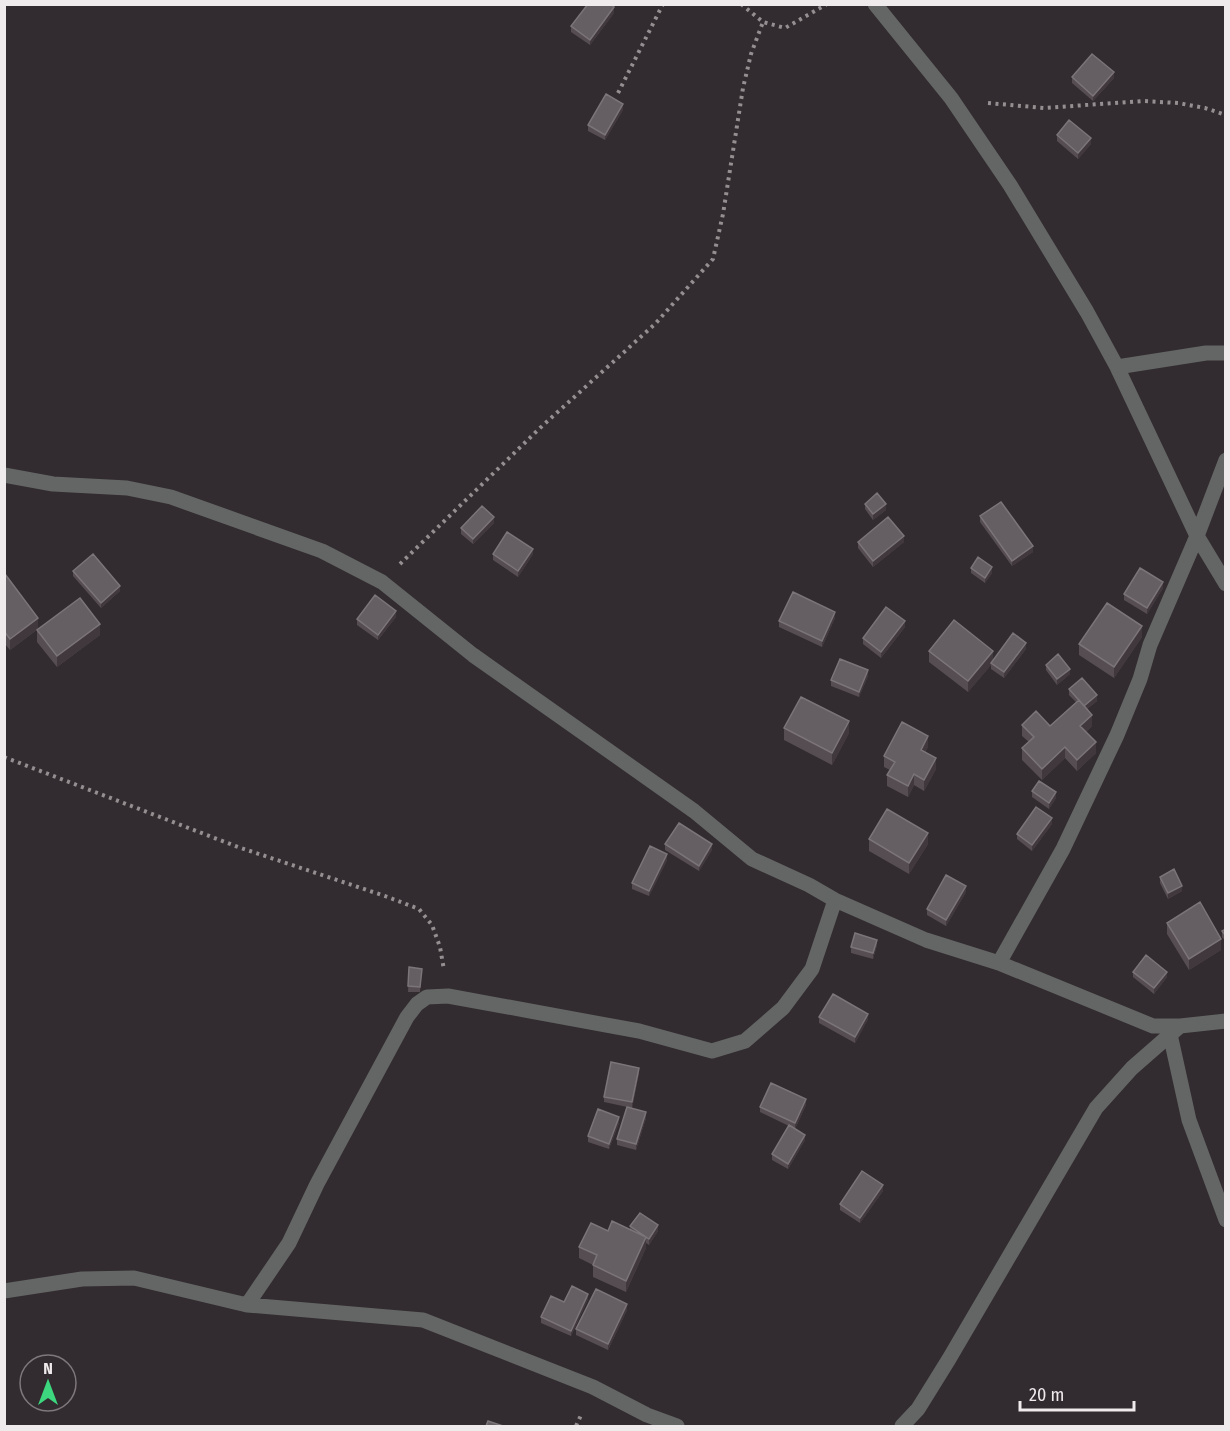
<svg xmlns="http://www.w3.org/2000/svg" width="1230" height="1431" font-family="'Fira Sans Condensed',sans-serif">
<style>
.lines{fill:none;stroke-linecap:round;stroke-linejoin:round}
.path{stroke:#958f92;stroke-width:4;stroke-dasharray:3 4.5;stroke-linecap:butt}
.minor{stroke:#636664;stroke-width:15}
.wall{fill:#554d52}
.shaded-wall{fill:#40383d}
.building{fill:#655e62;stroke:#7b7478;stroke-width:1.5}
</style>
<rect width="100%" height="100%" fill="#322b2f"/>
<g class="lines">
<!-- path -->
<path class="path" d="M741,4L763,22L785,28L827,4
M618,93L663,4
M988,103L1044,108L1143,101L1178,103L1205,108L1226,115
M400,564L540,428L655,324L713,259L723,214L743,88L751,54L763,22
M4,757L238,847L385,896L419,909L432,925L440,947L444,970
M576,1426L582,1413"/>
<!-- minor -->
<path class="minor" d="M875,4L951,98L1010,185L1087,312L1117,367L1197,536L1226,584
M1117,367L1206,353H1226
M4,475L53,484L127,488L171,497L322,551L382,582L473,655L694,811L752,859L809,885L835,900L926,940L999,963L1153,1026H1180
M999,963L1063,849L1117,735L1140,679L1150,645L1197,536L1226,460
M1170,1034L1189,1120L1226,1220
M4,1291L82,1279L134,1278L247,1305L423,1320L593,1387L647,1415L677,1426
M247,1305L289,1243L317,1184L407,1017L417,1004L427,997L448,996L639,1031L712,1051L745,1041L783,1008L812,969L835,900
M902,1426L918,1409L949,1359L1096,1108L1132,1068L1180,1026L1226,1021"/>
</g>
<!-- wall -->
<path class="wall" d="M614,13L590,45L571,32V26Z
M1072,77L1114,78L1093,101L1072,83Z
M623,110L605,140L588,131V125Z
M1057,135L1091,144L1078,159L1057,141Z
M865,504L886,510L873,520L865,509Z
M980,516L1033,552L1012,566L980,522Z
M494,523L473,544L461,534V528Z
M858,542H904L873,567L858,548Z
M493,554H533L518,577L493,560Z
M971,568L992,573L985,583L971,573Z
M73,571L120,591L101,608L73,576Z
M4,574L38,629L10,650L4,643Z
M1163,588L1147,614L1124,600V594Z
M396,617L378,640L357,625V619Z
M835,618L822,647L779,627V621Z
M905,627L881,658L863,644V638Z
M37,630L100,635L57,667L37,642Z
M1142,637L1114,678L1079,655V644Z
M1026,649L1004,678L991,669V665L968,692L929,662V651L993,660Z
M1046,665L1070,674L1057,685L1046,670Z
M868,676L859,697L831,686V680Z
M1069,689L1097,701L1087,709L1092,726L1086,732L1096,753L1077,771L1065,758L1042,780L1022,760V748L1029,742L1022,736V725L1050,726L1076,702L1069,695Z
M784,728L849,733L832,765L784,740Z
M928,747L925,752L936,769L924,791L914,785L908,797L887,786V775L890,770L884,767V756Z
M1032,791L1056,798L1049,809L1032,797Z
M1052,824L1032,851L1017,839V834Z
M869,839L928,844L909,874L869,851Z
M665,844L712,850L699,871L665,850Z
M667,860L649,896L632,889V883Z
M1160,877L1182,891L1168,899L1160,883Z
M966,892L946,926L927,915V909Z
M1167,923L1221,950L1189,970L1167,934Z
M1226,929V942L1222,937V931Z
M877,945L873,959L851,953V947Z
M409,967L422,969L420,992H408Z
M1133,972L1167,977L1154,994L1133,977Z
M819,1017L868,1019L855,1043L819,1023Z
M639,1073L632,1108L604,1102V1097Z
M806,1105L795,1129L805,1140L788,1169L772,1160V1154L789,1126L760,1112V1107Z
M646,1118L636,1150L617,1145V1139Z
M619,1123L609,1149L588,1142V1136Z
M883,1191L860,1223L840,1210V1204Z
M630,1226L658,1231L649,1245L646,1243V1248L626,1292L593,1277V1265L579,1258V1247L608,1231L630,1229Z
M588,1299L571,1336L541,1323V1317L564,1302Z
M627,1310L608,1350L576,1335V1329Z"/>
<!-- shaded-wall -->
<path class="shaded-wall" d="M614,7V13L590,45V40Z
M1114,72V78L1093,101V96Z
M623,104V110L605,140V135Z
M1091,138V144L1078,159V153Z
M886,504V510L873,520V514Z
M494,517V523L473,544V539Z
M904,536V542L873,567V561Z
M1033,546V552L1012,566V561Z
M533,549V554L518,577V571Z
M992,567V573L985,583V578Z
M1163,582V588L1147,614V608Z
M120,586V591L101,608V603Z
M396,611V617L378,640V635Z
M835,612V618L822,647V641Z
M38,618V629L10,650V639Z
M905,621V627L881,658V652Z
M100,624V635L57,667V656Z
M1142,626V637L1114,678V667Z
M1026,643V649L1004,678V672Z
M993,651V662L991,663V665L968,692V681Z
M1070,669V674L1057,685V679Z
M868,670V676L859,697V692Z
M1097,695V701L1084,711V706Z
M1092,715V726L1080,738V726Z
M849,721V733L832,765V753Z
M928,736V747L921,761V750Z
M1096,742V753L1077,771V760Z
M1065,747V758L1042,780V769Z
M936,758V769L924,791V780Z
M914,774V785L908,797V786Z
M1056,792V798L1049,809V803Z
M1052,818V824L1032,851V845Z
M928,833V844L909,874V863Z
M712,844V850L699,871V866Z
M667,854V860L649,896V891Z
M966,886V892L946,926V920Z
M1182,886V891L1168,899V893Z
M1221,939V950L1189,970V959Z
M877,940V945L873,959V953Z
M1167,972V977L1154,994V988Z
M868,1014V1019L855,1043V1037Z
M639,1068V1073L632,1108V1102Z
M806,1099V1105L795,1129V1123Z
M646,1112V1118L636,1150V1144Z
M619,1117V1123L609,1149V1144Z
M805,1135V1140L788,1169V1164Z
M883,1185V1191L860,1223V1218Z
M658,1225V1231L649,1245V1239Z
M646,1237V1248L626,1292V1281Z
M588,1294V1299L571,1336V1331Z
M627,1304V1310L608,1350V1344Z"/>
<!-- building -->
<path class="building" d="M588,4H611L614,7L590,40L571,26Z
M1092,54L1114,72L1093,96L1072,77Z
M606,94L623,104L605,135L588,125Z
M1069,120L1091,138L1078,153L1057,135Z
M877,493L886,504L873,514L865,504Z
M1001,502L1033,546L1012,561L980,516Z
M482,506L494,517L473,539L461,528Z
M888,517L904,536L873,561L858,542Z
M507,532L533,549L518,571L493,554Z
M93,554L120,586L101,603L73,571Z
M978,557L992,567L985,578L971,568Z
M1140,568L1163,582L1147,608L1124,594Z
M5,574L38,618L10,639L4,631Z
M793,592L835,612L822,641L779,621Z
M375,595L396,611L378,635L357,619Z
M80,598L100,624L57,656L37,630Z
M1107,603L1142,626L1114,667L1079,644Z
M886,607L905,621L881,652L863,638Z
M954,620L993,651L968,681L929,651Z
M1013,633L1026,643L1004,672L991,663Z
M1058,654L1070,669L1057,679L1046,665Z
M840,659L868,670L859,692L831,680Z
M1082,678L1097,695L1084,706L1069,689Z
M801,697L849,721L832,753L784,728Z
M1079,700L1092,715L1080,726L1096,742L1077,760L1065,747L1042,769L1022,748L1034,737L1022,725L1036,711L1050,726Z
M902,722L928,736L921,750L936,758L924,780L914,774L908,786L887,775L895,762L884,756Z
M1039,781L1056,792L1049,803L1032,791Z
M1036,807L1052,818L1032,845L1017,834Z
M887,809L928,833L909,863L869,839Z
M679,823L712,844L699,866L665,844Z
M650,846L667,854L649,891L632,883Z
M1174,869L1182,886L1168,893L1160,877Z
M946,875L966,886L946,920L927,909Z
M1200,902L1221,939L1189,959L1167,923Z
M1226,929V936L1222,931Z
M855,933L877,940L873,953L851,947Z
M1146,955L1167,972L1154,988L1133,972Z
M409,967L422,969L420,987L408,986Z
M833,994L868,1014L855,1037L819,1017Z
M611,1062L639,1068L632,1102L604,1097Z
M771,1083L806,1099L795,1123L760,1107Z
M627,1107L646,1112L636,1144L617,1139Z
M598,1109L619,1117L609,1144L588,1136Z
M789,1125L805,1135L788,1164L772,1154Z
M862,1171L883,1185L860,1218L840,1204Z
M640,1213L658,1225L649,1239L630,1226Z
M612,1221L646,1237L626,1281L593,1265L597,1255L579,1247L591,1223L608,1231Z
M572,1286L588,1294L571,1331L541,1317L551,1296L564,1302Z
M596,1289L627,1304L608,1344L576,1329Z
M488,1421L503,1426H486Z"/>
<!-- border -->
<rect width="1230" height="1431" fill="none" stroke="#efeaec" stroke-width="12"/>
<!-- north arrow -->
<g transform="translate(48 1383)"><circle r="28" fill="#322b2f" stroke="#7e777b" stroke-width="1.5"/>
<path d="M0-4.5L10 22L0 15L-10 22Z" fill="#3cd77e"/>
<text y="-9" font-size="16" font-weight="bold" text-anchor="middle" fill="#efeaec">N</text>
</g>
<!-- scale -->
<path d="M1020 1401v9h114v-9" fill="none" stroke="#efeaec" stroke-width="3"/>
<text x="1029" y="1401" font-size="18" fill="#efeaec" stroke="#322b2f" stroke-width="4.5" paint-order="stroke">20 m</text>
</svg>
